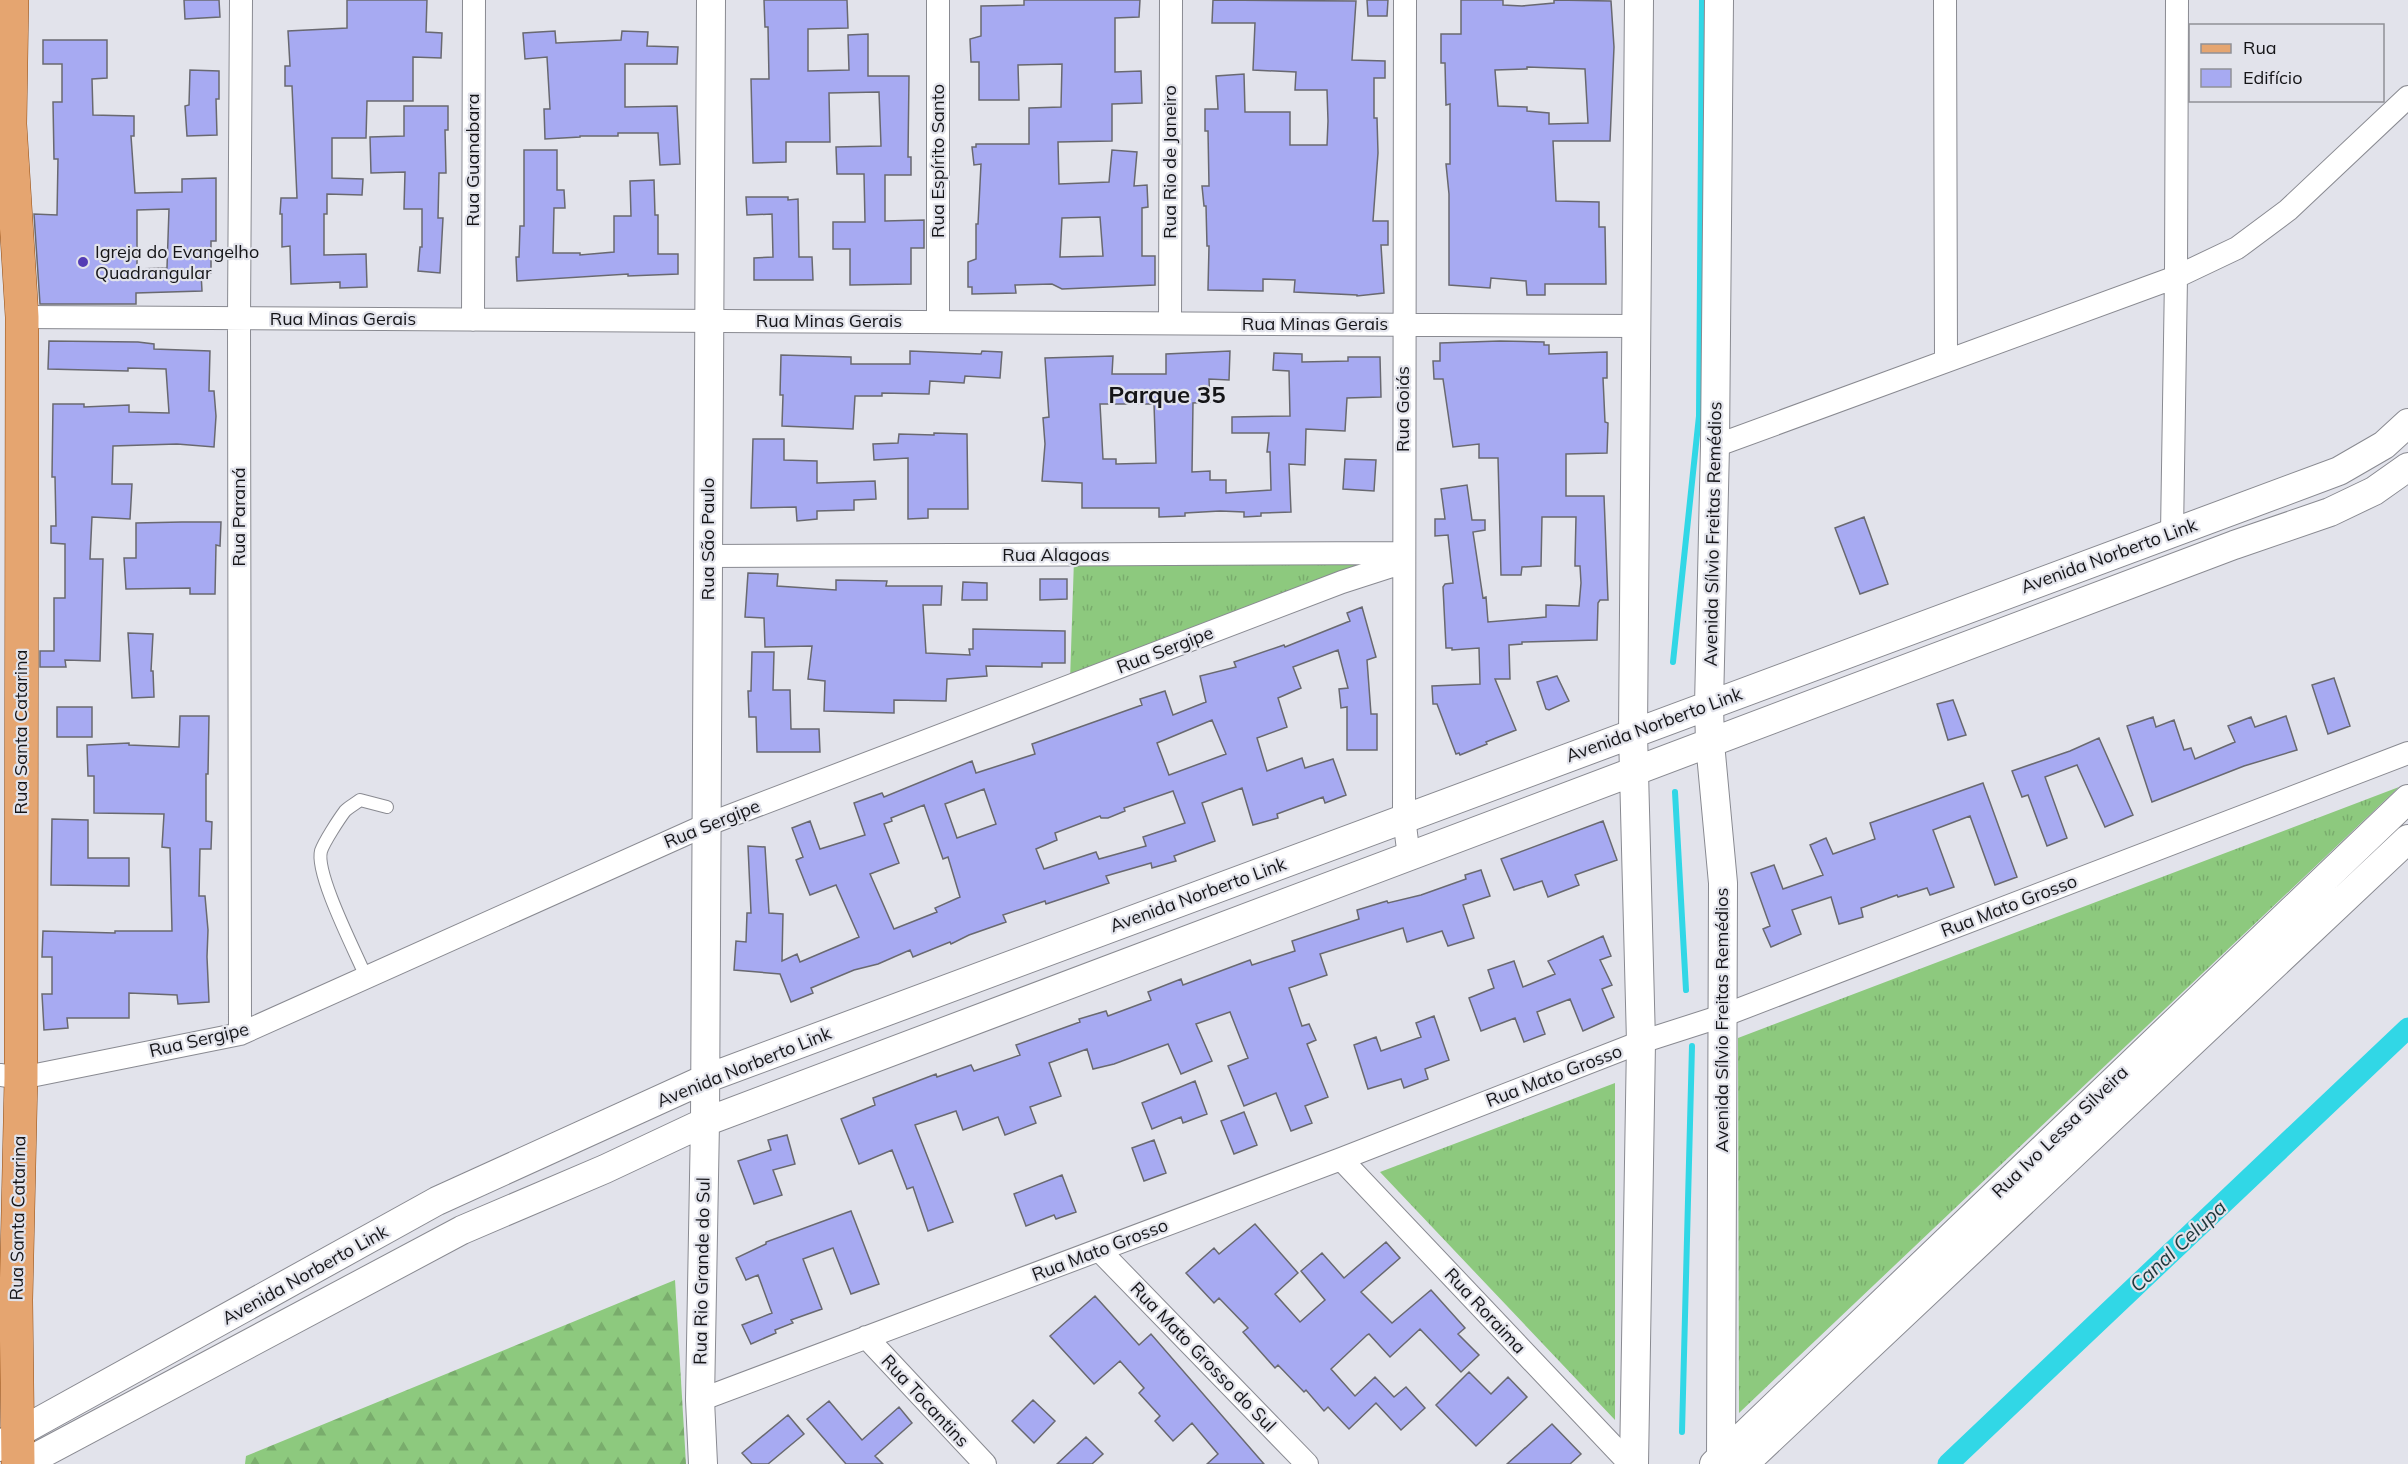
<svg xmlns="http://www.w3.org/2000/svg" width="2408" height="1464" font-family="Mulish,sans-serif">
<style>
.grass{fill:url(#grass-tufts)}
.forest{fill:url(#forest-firs)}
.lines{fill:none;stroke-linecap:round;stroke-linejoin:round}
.stream{stroke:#31d7e6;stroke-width:6}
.canal{stroke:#31d7e6;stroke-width:21}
.building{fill:#a7aaf2;stroke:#696970;stroke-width:1.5;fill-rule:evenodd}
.service-casing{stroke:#898a91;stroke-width:14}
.minor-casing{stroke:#898a91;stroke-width:24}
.tertiary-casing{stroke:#898a91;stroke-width:30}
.primary-casing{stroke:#904c13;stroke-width:34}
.service{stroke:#fff;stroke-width:12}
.minor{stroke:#fff;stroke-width:22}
.tertiary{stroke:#fff;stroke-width:28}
.primary{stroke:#e5a570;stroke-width:33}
.poi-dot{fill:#543cb4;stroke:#e2e3eb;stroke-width:2}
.labels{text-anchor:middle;stroke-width:4.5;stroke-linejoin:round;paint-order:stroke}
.street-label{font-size:18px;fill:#151518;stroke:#e2e3eb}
.poi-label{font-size:18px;fill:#151518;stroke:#e2e3eb;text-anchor:start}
.water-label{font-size:20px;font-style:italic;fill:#1e373a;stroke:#e2e3eb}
.district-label{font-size:24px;font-weight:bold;fill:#151518;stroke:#e2e3eb}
</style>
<defs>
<pattern id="grass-tufts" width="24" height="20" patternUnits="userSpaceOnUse" patternTransform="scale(1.5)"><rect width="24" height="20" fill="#8dc97e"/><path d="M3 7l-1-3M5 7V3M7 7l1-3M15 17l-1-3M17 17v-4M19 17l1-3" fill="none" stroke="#79ac6c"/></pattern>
<pattern id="forest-firs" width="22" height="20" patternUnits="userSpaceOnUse" patternTransform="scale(1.5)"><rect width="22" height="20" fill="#8dc97e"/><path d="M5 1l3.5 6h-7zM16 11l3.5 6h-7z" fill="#79ac6c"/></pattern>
</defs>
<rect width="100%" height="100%" fill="#e2e3eb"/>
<!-- grass -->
<path class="grass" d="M1384,557L1070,681L1074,559Z
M2399,787L1739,1413L1738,1038Z
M1615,1083V1420L1380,1172Z"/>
<!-- forest -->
<path class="forest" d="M675,1280L686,1464H245L246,1456Z"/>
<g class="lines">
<!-- stream -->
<path class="stream" d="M1673,662L1699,416L1702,0
M1675,792L1686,990
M1682,1432L1692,1046"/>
<!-- canal -->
<path class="canal" d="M1948,1464L2408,1028"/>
</g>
<!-- building -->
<path class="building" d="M184,0H219L220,17L185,19Z
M347,0H427L426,32L442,33L441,58L413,57V101H367L366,138H332V178L363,179L362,195L327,194V214H324V255L366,254L367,287L340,288V282L291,284L290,246L282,247V214H280L281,198H297L292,86H285V66H290L288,31L347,28Z
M764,0H847L848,28L808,29V71L849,70L848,35L868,34V76H909L908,157H911V175H885V221L924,220V248H911V284L850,285V249H833V222H865L864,174H837L836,147L881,146L879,92L829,93L830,142H786V162L753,163L751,79H769L768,27H765Z
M1024,0H1140L1139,17L1115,18V72L1141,71L1142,103L1112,104V141L1058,142L1059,184L1109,182L1112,150L1137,152L1134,186L1147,185L1148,207L1142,208V256H1155V285L1062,289L1052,284L1015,285L1016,293L972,294V287H968V262L976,259V224H978L981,164L974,165L972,147H976V144H1029V108L1061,107L1062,64L1018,65L1019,100H979V62H971L970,39L981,36V6L1024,5ZM1100,217L1103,256L1060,257L1062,218Z
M1213,0L1356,1L1352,60L1385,61V78H1374V118H1377L1378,153L1373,221H1388V245H1381L1384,293L1357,296V295L1294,292L1295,280L1263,279V291L1208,290L1209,246H1207L1206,206H1204L1202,186H1209L1208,131H1205V109H1218L1216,76L1244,74L1245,112H1290V145H1327L1328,121L1327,90H1295L1296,72L1253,70L1255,23H1212Z
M1367,0H1388L1387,16H1368Z
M1461,0H1503V5L1522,6L1554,3V0L1611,1L1614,47L1610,141H1553L1556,201L1599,202V227H1605L1606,284H1545V295H1527L1526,281L1491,278L1490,288L1449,285V194L1446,164H1450V104L1446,105L1445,63H1441V34H1461ZM1527,67L1585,69L1588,123L1549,124V113L1527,111V107L1498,106L1495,70L1527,69Z
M555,31L556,43L621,40L622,31L648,32L647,46L678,47L677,64H625V107L677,106L680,164L660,165L658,133H618V136H580V137L545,139L544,109H550L547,57L525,59L523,33Z
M43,40H107V78L92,79L93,115L134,116V136H131L135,193L182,192V179L216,178V241H211V273L201,272L202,291L136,293V304H40L34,214L57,215L58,159H54L53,102H62V64H43ZM169,209L167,268L137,269V210Z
M190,70L219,71V99H216L217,135L187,136L185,106L189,105Z
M404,106H448V130H445L446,173H439L438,218H443L440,273L418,271L420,247H422V209H404L405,172L371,173L370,137L404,136Z
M524,150H557V190H564L565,208H554L553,253H580V255L614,252V216H631L630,181L654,180L655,215H658V254H678V274L628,276V274L517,281L516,257H519L520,226H524Z
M746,197H788V200L798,199L799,257H812L813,280H754V258L773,257L772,214L747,215Z
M49,341L138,342L154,344V349L210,351L209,391H214L216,416L214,447L177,444L113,446L112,484H132L130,519L92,517L90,559H103L100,661L65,660L66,667H40V651H54V598H65V544L51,543V526H56L55,477H52L53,404H84V407L129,405V412L169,413L166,369L128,368V371L48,369Z
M1500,341L1544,342V345H1549V354L1607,352V378H1603L1605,422L1608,423L1607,453L1566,454V496H1604L1608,600H1600L1598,603L1597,640L1522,642V644L1509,645L1510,679H1495L1516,730L1486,742L1487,744L1460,755L1459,753L1456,754L1437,704H1433L1432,686L1480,684L1479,648L1452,650V648H1446L1443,587L1445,584L1453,583L1448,535L1435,536V519H1445L1441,489L1467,485L1472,520H1485V530L1473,532L1483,598L1486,597L1488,622L1546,617V605L1579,606L1581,583L1580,566H1575V561L1576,517H1542L1541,566L1522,567L1521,575H1501L1498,458H1479V444L1453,447L1443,379H1434L1433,361H1440V343Z
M910,351L981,354L982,351L1002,352L1000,378L965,376L964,383L930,381L929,394L882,393V396H855L853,429L782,426L783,395H780L781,355L851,357V364H910Z
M1230,351L1229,380L1209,379L1210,402L1193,403L1192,472L1210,471V480H1226V493L1271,490L1270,452H1267L1269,433H1232V417L1290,416L1289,371L1273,370L1274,353L1302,354V362L1348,361V357H1380L1381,397L1347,398L1345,431L1306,429L1305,465L1289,464L1291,512L1261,513V516L1244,517V512L1220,511L1185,513V516L1159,517V508H1082V483L1042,481L1045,444L1043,418L1049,417L1045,358L1113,356L1112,374H1166V354ZM1100,404H1154L1156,463L1116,464V459H1103Z
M934,433L967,434L968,509H928V518L908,519V458L874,460L873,444L898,443L899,434L934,435Z
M753,439H784V460L817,461V483L875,481L876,499L854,500V510L817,511V519L797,521L796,507L751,508Z
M1345,459L1376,460L1374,491L1343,489Z
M1864,517L1888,584L1860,594L1835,528Z
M182,522H221L220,546L216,545L215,594H190V588L126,589L124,558H136V523Z
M748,573L778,574L777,586L836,590V580L887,581L886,586H942L941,605H923L926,653L970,655L969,649H973V629L1065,631V663H1042V667L986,666L987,676L947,679L946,701L894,700V713L824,711L825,681L808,679L812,646L765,647L764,618L745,617Z
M1040,579H1067V599L1040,600Z
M963,582L987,583V600H962Z
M1362,607L1376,657L1367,660L1371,714H1377V750H1347V707L1341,708L1339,689L1348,688L1338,650L1293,667L1301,688L1278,698L1287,727L1257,738L1267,771L1302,758L1305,768L1333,759L1346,795L1325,803L1323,797L1277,814L1278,818L1253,825L1242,788L1202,803L1215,841L1174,856L1176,861L1152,868L1151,863L1106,876L1109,883L1046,904L1045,901L1003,915L1006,922L969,935L951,944L950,942L913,957L910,950L878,964L854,970L811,988L813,993L791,1002L780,974L734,970L736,941L746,942L747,913H751L748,846L765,847L769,913L783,914L782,961L797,954L800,962L859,937L836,885L810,895L796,860L803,857L792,828L810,821L820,849L865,835L854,803L882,793L884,797L972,761L976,773L1035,754L1032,744L1142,705L1140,699L1165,691L1173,715L1206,702L1200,676L1236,667L1234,662L1284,645L1285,647L1350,621L1347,613ZM1212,720L1226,754L1169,775L1157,743ZM984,789L996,824L957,838L945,804ZM1173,791L1185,823L1143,837L1146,846L1099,859L1096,852L1044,869L1036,849L1057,840L1055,833L1100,816L1101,818H1108L1125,811L1124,808ZM924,805L943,859L948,857L960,897L935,908L937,912L894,929L870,874L899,863L884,824L892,821L891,818Z
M128,633L153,634L151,671H153L154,697L132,698Z
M752,652H774L773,690H790L791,729H819L820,752H757L756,717H749L748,691H751Z
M1557,676L1569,701L1549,710L1546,709L1537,682Z
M2334,678L2350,726L2328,734L2312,685Z
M1953,700L1966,735L1948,740L1937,704Z
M57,707H92V737H57Z
M180,716H209L208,774H206V821L212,822L211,849H200L199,896H205L208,930L207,957L209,1002L178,1004L177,995L129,993V1018H67L68,1028L44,1030L42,994H52V957H42L43,931L115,933V931H172L170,848L162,847L164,814L94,813V776H88L87,745L129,743V745L179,747Z
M2286,716L2297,750L2244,766L2152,802L2127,726L2153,717L2156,727L2174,720L2184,750L2191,748L2195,759L2235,742L2228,726L2251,717L2255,727Z
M2099,738L2133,815L2105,827L2077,765L2045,777L2067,838L2047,846L2028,795L2022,797L2012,771L2070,751Z
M1983,783L2017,877L1995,885L1970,816L1933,830L1954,887L1930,895L1927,888L1898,897L1897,895L1861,908L1863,917L1839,924L1831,897L1792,910L1801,934L1771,947L1763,929L1770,926L1751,873L1774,865L1783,889L1823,875L1810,845L1826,838L1833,854L1875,839L1870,823Z
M52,819L88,820V858H129V886L51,885Z
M1603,821L1617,860L1575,875L1579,885L1548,897L1542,881L1514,890L1501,859Z
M1481,870L1490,896L1463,905L1474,938L1448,946L1442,931L1407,942L1403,928L1320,954L1327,975L1289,988L1302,1026L1309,1024L1316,1040L1307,1044L1328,1097L1305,1106L1312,1123L1291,1131L1276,1093L1244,1106L1228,1066L1248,1058L1230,1012L1196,1024L1212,1061L1181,1074L1168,1044L1114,1064L1093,1069L1087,1049L1049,1063L1061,1096L1030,1107L1036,1123L1005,1135L998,1117L963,1130L956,1111L915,1125L953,1222L928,1231L913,1187L907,1189L892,1150L859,1164L841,1119L875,1105L873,1098L936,1074L937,1077L971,1065L974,1071L1020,1055L1016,1045L1080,1022L1079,1019L1106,1011L1108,1016L1151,1000L1148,992L1181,979L1183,985L1250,960L1252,965L1295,951L1292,941L1359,919L1357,910L1387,901L1388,903L1421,895L1466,879L1465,875Z
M1603,936L1611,956L1600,960L1612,985L1602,989L1614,1017L1583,1031L1570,999L1537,1012L1545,1034L1524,1042L1515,1018L1481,1031L1469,998L1494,988L1488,970L1514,961L1523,987L1555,974L1548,961Z
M1434,1016L1449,1060L1425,1069L1428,1079L1404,1088L1401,1079L1368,1089L1354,1045L1376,1037L1381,1051L1421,1037L1416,1023Z
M1195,1081L1207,1114L1183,1123L1181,1117L1152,1129L1142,1103Z
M1244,1112L1257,1145L1234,1154L1221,1121Z
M787,1135L795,1164L773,1170L782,1195L754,1204L738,1161L771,1150L768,1140Z
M1154,1140L1166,1173L1144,1181L1132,1148Z
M1062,1175L1076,1212L1056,1219L1054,1215L1026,1226L1014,1194Z
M851,1211L879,1284L851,1294L833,1248L803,1259L822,1309L791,1320L793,1323L775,1330L776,1333L751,1344L742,1325L772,1313L758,1275L746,1280L736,1258L766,1244V1242Z
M1255,1224L1298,1273L1275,1294L1300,1322L1325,1300L1301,1271L1322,1253L1344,1278L1386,1242L1400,1258L1361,1292L1392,1323L1431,1290L1465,1328L1458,1334L1479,1355L1461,1372L1420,1329L1390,1357L1369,1334L1367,1335L1331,1369L1355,1396L1375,1377L1394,1397L1406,1387L1425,1408L1401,1430L1376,1403L1349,1429L1328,1407L1324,1411L1306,1390L1304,1392L1278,1365L1275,1368L1243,1332L1248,1328L1219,1298L1214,1303L1186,1273L1214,1248L1219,1254Z
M1095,1296L1139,1345L1151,1334L1264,1464H1207L1218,1454L1192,1423L1173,1441L1155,1421L1160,1416L1139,1393L1144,1388L1120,1361L1094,1384L1050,1336Z
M1469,1372L1491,1394L1508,1377L1527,1397L1476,1446L1436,1405Z
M1033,1400L1055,1421L1034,1443L1012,1421Z
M829,1401L862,1440L899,1407L912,1423L875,1456L883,1464H846L807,1419Z
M788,1415L804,1434L768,1464H752L742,1453Z
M1552,1424L1581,1454L1570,1464H1507Z
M1086,1437L1103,1454L1092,1464H1057Z"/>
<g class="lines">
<!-- service casing -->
<g class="service-casing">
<path id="service" d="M366,977C356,953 315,874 321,851C324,842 339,819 345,811C349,807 355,804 360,800L387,807"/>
</g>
<!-- minor casing -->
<g class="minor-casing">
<path id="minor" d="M1405,0L1404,818L1409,857
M1945,0L1946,361
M22,317L1636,326
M473,320L474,0
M938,322V0
M1170,323L1171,0
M1715,446L2176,277L2237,248L2288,210L2408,97
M2172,533L2176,277L2177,0
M708,556L1404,553
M240,1034L239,318L241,0
M0,1075L21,1078L240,1034L706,825L1342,582L1404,562
M1341,1159L1630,1464
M1099,1250L1307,1464
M866,1337L985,1464
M700,1400L1341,1159L1641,1042L1722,1016L2408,753"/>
</g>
<!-- tertiary casing -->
<g class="tertiary-casing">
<path id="tertiary" d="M1719,0L1715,446L1709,705L1710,743L1723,883L1721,1464
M0,1447L16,1434L437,1201L705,1079L2339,471L2384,445L2408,423
M23,1464L462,1230L605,1169L705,1122L2234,545L2330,512L2374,491L2408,467
M703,1464L700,1400L705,1122L711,0
M1634,1464L1641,1042L1633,733L1639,0
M1714,1464L2408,799
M1744,1464L2408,839"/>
</g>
<!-- primary casing -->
<g class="primary-casing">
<path id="primary" d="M12,0L10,124L22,317L21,1078L16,1300L18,1464"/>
</g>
<!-- service -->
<use href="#service" class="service"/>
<!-- minor -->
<use href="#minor" class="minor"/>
<!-- tertiary -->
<use href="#tertiary" class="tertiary"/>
<!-- primary -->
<use href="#primary" class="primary"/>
</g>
<!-- markers -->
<circle class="poi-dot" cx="83" cy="262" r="6"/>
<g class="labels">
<!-- street labels -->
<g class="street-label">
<text transform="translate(473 160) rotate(-90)" y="6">Rua Guanabara</text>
<text transform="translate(938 161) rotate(-90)" y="6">Rua Espírito Santo</text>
<text transform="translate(1170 162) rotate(-90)" y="6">Rua Rio de Janeiro</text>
<text x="343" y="325">Rua Minas Gerais</text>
<text x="829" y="327">Rua Minas Gerais</text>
<text x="1315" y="330">Rua Minas Gerais</text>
<text transform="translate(1403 409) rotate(-90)" y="6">Rua Goiás</text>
<text transform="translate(239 517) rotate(-90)" y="6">Rua Paraná</text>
<text transform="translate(1713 534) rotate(-89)" y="6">Avenida Sílvio Freitas Remédios</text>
<text transform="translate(708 539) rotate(-90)" y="6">Rua São Paulo</text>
<text x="1056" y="561">Rua Alagoas</text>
<text transform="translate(2109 556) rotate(-20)" y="6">Avenida Norberto Link</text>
<text transform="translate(1165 650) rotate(-21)" y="6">Rua Sergipe</text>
<text transform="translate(1654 725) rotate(-20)" y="6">Avenida Norberto Link</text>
<text transform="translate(21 732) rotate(-90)" y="6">Rua Santa Catarina</text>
<text transform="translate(712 824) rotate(-22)" y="6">Rua Sergipe</text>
<text transform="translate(1198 895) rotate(-20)" y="6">Avenida Norberto Link</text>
<text transform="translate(2009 906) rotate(-21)" y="6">Rua Mato Grosso</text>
<text transform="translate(1722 1020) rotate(-90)" y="6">Avenida Sílvio Freitas Remédios</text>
<text transform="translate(199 1040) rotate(-13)" y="6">Rua Sergipe</text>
<text transform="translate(744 1067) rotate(-22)" y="6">Avenida Norberto Link</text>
<text transform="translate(1554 1076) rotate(-21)" y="6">Rua Mato Grosso</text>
<text transform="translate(2060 1132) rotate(-44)" y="6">Rua Ivo Lessa Silveira</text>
<text transform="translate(18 1218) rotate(-89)" y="6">Rua Santa Catarina</text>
<text transform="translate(1100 1250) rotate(-21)" y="6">Rua Mato Grosso</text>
<text transform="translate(702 1271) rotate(-89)" y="6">Rua Rio Grande do Sul</text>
<text transform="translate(305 1275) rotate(-29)" y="6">Avenida Norberto Link</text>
<text transform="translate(1485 1311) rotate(47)" y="6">Rua Roraima</text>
<text transform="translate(1203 1357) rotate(46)" y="6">Rua Mato Grosso do Sul</text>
<text transform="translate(925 1401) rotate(47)" y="6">Rua Tocantins</text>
</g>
<!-- poi labels -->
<g class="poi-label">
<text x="95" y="258">Igreja do Evangelho<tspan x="95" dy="21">Quadrangular</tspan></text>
</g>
<!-- water labels -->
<g class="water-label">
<text transform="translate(2178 1246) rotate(-43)" y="7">Canal Celupa</text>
</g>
<!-- district labels -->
<g class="district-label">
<text x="1167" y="403">Parque 35</text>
</g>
</g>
<!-- legend -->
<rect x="2189" y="24" width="195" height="78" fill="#e2e3eb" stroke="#909197" stroke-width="1.5"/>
<rect x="2201" y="44" width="30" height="9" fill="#e5a570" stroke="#909197" stroke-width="1.5"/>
<text x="2243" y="54" font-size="18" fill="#151518">Rua</text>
<rect x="2201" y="69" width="30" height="18" fill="#a7aaf2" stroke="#909197" stroke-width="1.5"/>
<text x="2243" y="84" font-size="18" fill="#151518">Edifício</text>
</svg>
